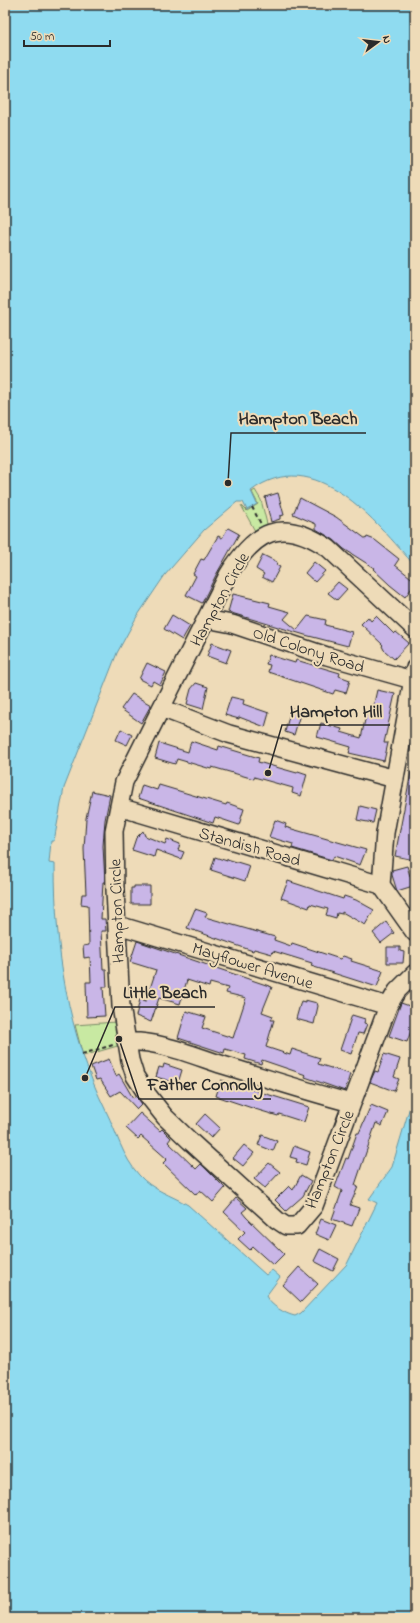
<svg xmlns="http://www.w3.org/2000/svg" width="420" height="1623" font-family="'Indie Flower',sans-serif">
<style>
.green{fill:#c8e9a2;stroke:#7a8a66}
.water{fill:#8fdbf0;stroke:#6795a1}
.building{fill:#c9b6e7;stroke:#2b2b2b}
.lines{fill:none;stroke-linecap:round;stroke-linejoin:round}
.minor-casing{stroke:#2b2b2b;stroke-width:20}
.path{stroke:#2b2b2b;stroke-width:2;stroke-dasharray:4 3;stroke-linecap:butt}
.minor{stroke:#eedbb8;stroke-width:17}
.labels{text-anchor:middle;stroke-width:4;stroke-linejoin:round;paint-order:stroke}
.street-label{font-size:17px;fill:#2b2b2b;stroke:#eedbb8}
.leader{fill:none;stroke:#2b2b2b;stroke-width:1.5}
.callout-dot{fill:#2b2b2b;stroke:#eedbb8;stroke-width:1.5}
.callout-label{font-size:18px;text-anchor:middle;font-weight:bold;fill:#2b2b2b;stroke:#eedbb8;stroke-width:4;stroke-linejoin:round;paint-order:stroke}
</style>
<rect width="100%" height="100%" fill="#eedbb8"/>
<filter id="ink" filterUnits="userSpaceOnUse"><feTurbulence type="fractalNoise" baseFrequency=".025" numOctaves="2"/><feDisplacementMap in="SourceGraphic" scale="8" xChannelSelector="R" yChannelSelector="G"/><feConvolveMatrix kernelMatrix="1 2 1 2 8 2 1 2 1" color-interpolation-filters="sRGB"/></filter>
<g filter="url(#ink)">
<!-- green -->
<path class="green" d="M255,490L261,500L268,528L256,533L241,505L247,511L258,504L252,492Z
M116,1022L121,1045L83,1056L75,1025Z"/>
<!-- water -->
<path class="water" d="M5,5H415V566C376,522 315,443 251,491L257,504L247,510L243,502H237L204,530L165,575L136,618L117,653L64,788L54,841H51L49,863L55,864C55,950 67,1032 106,1111C117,1133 122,1156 139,1175C152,1190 171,1195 188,1205L266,1275L272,1270L280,1277L266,1296C270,1305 285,1314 295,1316L301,1313L347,1264L377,1203L369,1199L392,1167L411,1103L415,1104V1618H5Z"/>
<!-- building -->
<path class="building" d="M278,493L284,515L280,516V519L271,522L265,497Z
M300,498L336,517L366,539L367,537L375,540L399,559L395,565L415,581V584L405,597L390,585L373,569L374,568L344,549L334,540L316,529V524L293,514Z
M228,528L239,534L216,575L202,603L186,595L196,576L193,574L201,559L204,560L218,536L222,538Z
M263,555L277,562L276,565L280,567L272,582L262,577L264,574L256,569Z
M314,562L325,571L315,582L305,573Z
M338,582L347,589L337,600L328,593Z
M233,594L270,603L269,606L290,612L284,619L297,630L308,616L326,620L325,625L352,632L348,646L305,635L228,612Z
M172,615L190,626L182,640L164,629Z
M376,616L394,634L396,632L409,643L394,659L384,650L382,646L383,645L361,624L368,617L371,621Z
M212,643L231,650L226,663L207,656Z
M269,655L295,663L296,660L340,673L339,676L350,680L346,693L335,690L333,694L268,672L270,665L266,664Z
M147,663L166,672L160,685L153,681L151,685L139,679Z
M196,683L208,687L203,709L187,704L191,689Z
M377,690L395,694L384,743H388L384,761L349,753L351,747L317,737L321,723L342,729L341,732L361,738L367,711L372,712Z
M132,694L151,705L141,723L121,709Z
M231,697L244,700L243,704L269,713L265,727L239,717V719L225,715Z
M291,708L301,711L294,735L285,732Z
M121,729L132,735L127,745L116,740Z
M191,741L218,750L219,746L259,758L258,762L297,773L298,771L307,774L301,796L292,793L293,788L254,777V779L212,767L211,769L177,759L175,764L155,758L159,743L188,752Z
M411,772H415L414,860L395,856Z
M142,785L157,790L159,785L226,805L227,803L244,809L239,825L215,817L213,823L138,798Z
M92,791L110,795L105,820L103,846L105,882H103L101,919H105L106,931H101L103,969H106L107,987H103L105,1016L87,1017L86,982H91L90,957L84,958L83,946L89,945L88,905L81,904L82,894H86L84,849L86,818Z
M360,806L376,810L373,823L357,820Z
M275,820L286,824L285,827L366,850L360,865L334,856L332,860L292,848L293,844L269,837Z
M143,831L145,836L165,844L167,839L180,844L178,850L184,852L181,859L156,850L154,857L132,850L136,838Z
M215,857L227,861V859L250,866L245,881L211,870Z
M407,866L413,886L397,891L392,875V870Z
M288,881L343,899L344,896L356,900L374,910L365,925L342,912V914L337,913L336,918L326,915L328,909L310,904L309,908L281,898Z
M134,886H150V904H131V888H134Z
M195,909L207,913L205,917L275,937L274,940L291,946L292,943L340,959L343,956L352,959L351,961L383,971L377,987L311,966L312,963L273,951L272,954L254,949L253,951L187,928Z
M386,922L394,933L381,943L373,933Z
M137,941L272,987L262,1012L273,1016L271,1020H274L266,1047L290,1055L292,1049L320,1058L318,1064L350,1074L345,1091L305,1077L306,1075L262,1060L261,1064L245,1059L246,1055L225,1049L224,1053L178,1038L186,1011L206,1017L202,1028L233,1038L246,998L226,993L228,988L210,983L209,987L187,980L180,1004L159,998L151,1022L136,1016L140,999L146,1001L156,970L130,962Z
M387,947H400V951L404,952L403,963H387Z
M305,1000L317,1003L318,1006L314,1024L296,1019L301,1001L305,1002Z
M401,1003L415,1008V1020L407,1042L389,1036Z
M352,1015L365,1019L364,1023L367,1024L363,1034L358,1033L351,1054L340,1050Z
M384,1054L400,1059L394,1077L399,1079L394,1091L370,1082L375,1071L378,1072Z
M109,1059L116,1076L119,1074L133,1098L136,1096L142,1104L137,1109L120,1091L111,1096L100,1079L96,1080L91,1066Z
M164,1064L182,1070L178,1083L156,1077L159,1067L163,1068Z
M221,1080L309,1107L304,1122L279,1114L278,1116L255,1109L216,1096Z
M371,1105L388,1112L382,1126L376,1123L355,1185L358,1187L350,1205L359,1208L352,1226L332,1219L342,1191L335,1187L346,1158L348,1159L357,1133H359Z
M140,1113L160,1131L162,1129L171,1138L168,1142L196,1169L201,1164L225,1188L213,1202L200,1190L196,1195L163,1163L167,1159L141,1136L138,1139L126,1128Z
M205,1114L220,1128L211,1138L196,1124Z
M262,1135L277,1141L273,1151L258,1145Z
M244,1145L254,1153L243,1166L233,1158Z
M294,1146L310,1152L306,1165L296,1162L297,1159L290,1157Z
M269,1163L280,1172L265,1188L254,1179Z
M301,1175L311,1181L303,1196L286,1211L275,1200L289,1186L293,1190Z
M236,1198L247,1208L242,1212L246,1217L284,1254L273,1265L253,1247L250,1250L238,1239L245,1232L224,1212Z
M321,1219L336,1225L329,1240L315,1234Z
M320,1249L339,1259L333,1271L314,1261Z
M299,1267L318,1284L301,1302L283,1285Z"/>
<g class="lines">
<!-- minor casing -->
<g class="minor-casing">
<path id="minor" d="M206,619L232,624L327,656L412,680
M415,629L328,548C281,516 255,531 228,575L124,782L114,831L115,890L121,1006L130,1060L135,1076L146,1093L165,1117L190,1141L277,1220L286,1226H297L314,1206L388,1006L397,991L415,973
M415,668L385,833L381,885L415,933
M161,708L229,734L395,779
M119,807L381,885
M118,925L388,1006
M126,1042C158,1040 192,1055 223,1065C266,1078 308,1092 351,1103"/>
</g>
<!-- path -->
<path class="path" d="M252,507L261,524
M82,1054L113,1045"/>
<!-- minor -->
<use href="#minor" class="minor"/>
</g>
</g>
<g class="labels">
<!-- street labels -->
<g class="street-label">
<text transform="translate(219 599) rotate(-61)" y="6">Hampton Circle</text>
<text transform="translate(309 649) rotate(18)" y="6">Old Colony Road</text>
<text transform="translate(250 846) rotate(16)" y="6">Standish Road</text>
<text transform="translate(116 911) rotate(-92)" y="6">Hampton Circle</text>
<text transform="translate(253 965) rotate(17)" y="6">Mayflower Avenue</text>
<text transform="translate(329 1159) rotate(-68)" y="6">Hampton Circle</text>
</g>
</g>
<!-- callouts -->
<path class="leader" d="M228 483L231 433H366M268 773L282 725H390M85 1078L115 1007H215M119 1039L139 1099H271"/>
<g class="callout-dot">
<circle cx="228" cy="483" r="4"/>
<circle cx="268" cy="773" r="4"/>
<circle cx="85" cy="1078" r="4"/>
<circle cx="119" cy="1039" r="4"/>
</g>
<g class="callout-label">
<text x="298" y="424">Hampton Beach</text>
<text x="336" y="717">Hampton Hill</text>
<text x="165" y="998">Little Beach</text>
<text x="205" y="1090">Father Connolly</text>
</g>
<!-- margin -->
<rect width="420" height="1623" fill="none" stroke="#eedbb8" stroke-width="20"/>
<rect x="10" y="10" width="400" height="1603" fill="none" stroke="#2b2b2b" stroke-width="1.5" filter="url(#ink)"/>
<!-- north arrow -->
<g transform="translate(378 42) rotate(75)" stroke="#eedbb8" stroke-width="3" paint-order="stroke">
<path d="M0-3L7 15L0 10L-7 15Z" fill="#2b2b2b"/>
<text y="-6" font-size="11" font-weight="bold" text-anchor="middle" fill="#2b2b2b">N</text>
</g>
<!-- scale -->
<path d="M24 40v6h86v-6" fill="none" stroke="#2b2b2b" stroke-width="2"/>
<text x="30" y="40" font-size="12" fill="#2b2b2b" stroke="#eedbb8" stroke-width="3" paint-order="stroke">50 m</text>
</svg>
